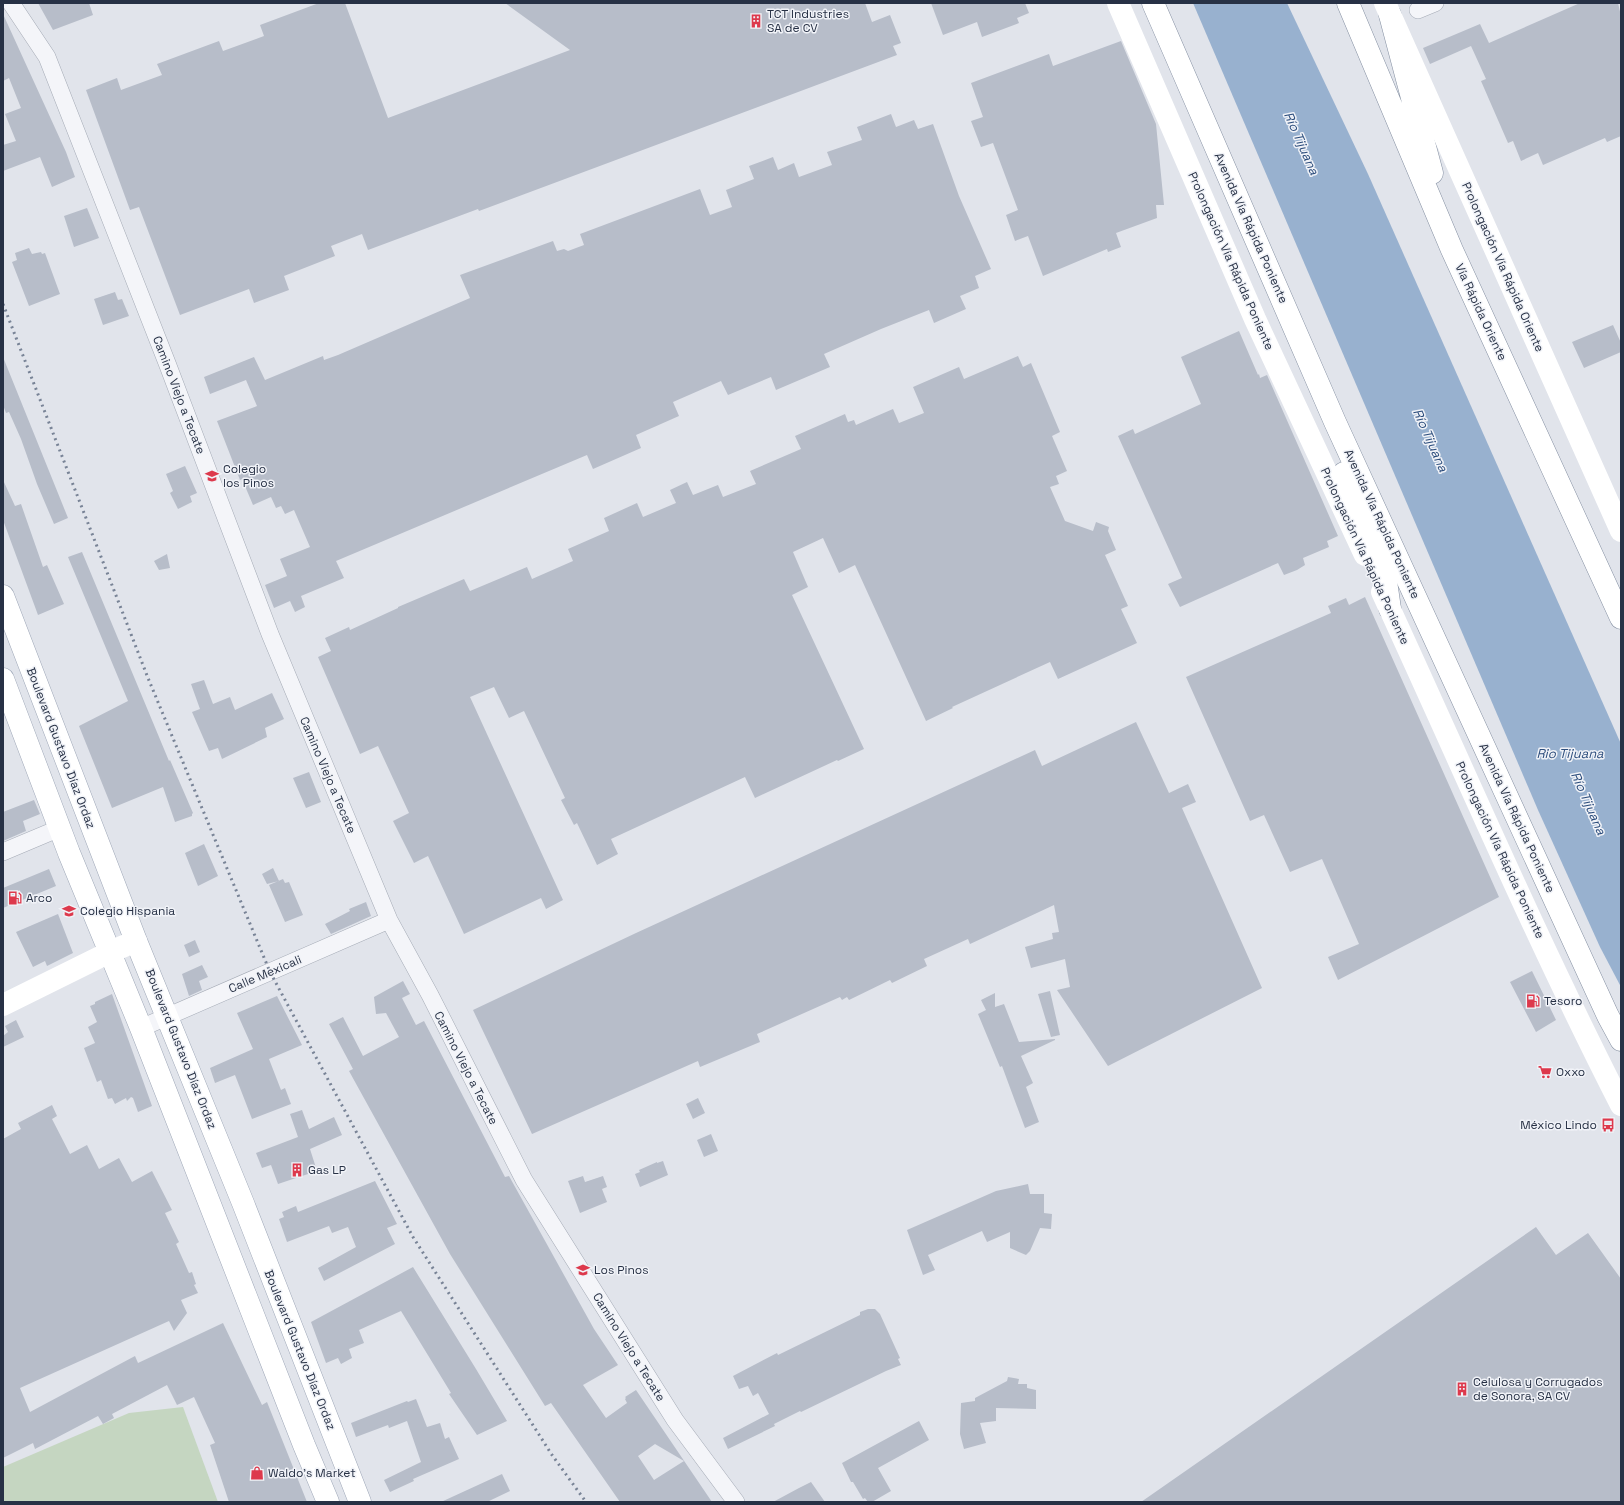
<svg xmlns="http://www.w3.org/2000/svg" width="1624" height="1505" font-family="'Space Grotesk',sans-serif">
<style>
.green{fill:#c5d6c1}
.water{fill:#98b1cf}
.building{fill:#b7bdc9;fill-rule:evenodd}
.lines{fill:none;stroke-linecap:round;stroke-linejoin:round}
.street-casing{stroke:#a5abb6;stroke-width:18}
.primary-casing{stroke:#9fa8b8;stroke-width:23}
.highway-casing{stroke:#8691a3;stroke-width:23}
.street{stroke:#f4f5f9;stroke-width:17}
.secondary{stroke:#fff;stroke-width:22}
.primary{stroke:#fff;stroke-width:22}
.highway{stroke:#fff;stroke-width:22}
.rail{stroke:#788396;stroke-width:3;stroke-dasharray:2 4;stroke-linecap:butt}
.labels{text-anchor:middle;stroke-width:3;stroke-linejoin:round;paint-order:stroke}
.poi-label{font-size:12px;fill:#273145;stroke:#f1f3f8;text-anchor:start}
.street-label{font-size:12px;fill:#273145;stroke:#f1f3f8}
.water-label{font-size:13px;font-style:italic;fill:#2d4e7d;stroke:#f1f3f8}
</style>
<rect width="100%" height="100%" fill="#e1e4eb"/>
<!-- green -->
<path class="green" d="M183,1407L218,1502H3V1467L129,1413Z"/>
<!-- water -->
<path class="water" d="M1193,3H1287L1368,174L1621,744V987L1600,947L1538,810Z"/>
<!-- building -->
<path class="building" d="M38,3H89L93,15L53,30Z
M319,3H345L388,118L570,50L505,3H865L872,22L890,15L901,43L893,46L897,55L479,211L478,209L368,250L362,234L331,246L335,256L284,276L289,290L254,303L249,289L180,315L139,207L130,210L86,90L117,78L121,90L162,75L157,64L219,41L223,51L264,36L260,25Z
M931,3H1025L1029,13L1017,18L1019,23L982,37L977,22L943,35Z
M1580,3H1618L1621,16V136L1607,142L1605,138L1543,165L1538,153L1521,161L1513,141L1508,143L1481,81L1486,79L1471,46L1430,64L1423,48L1480,24L1489,43Z
M3,14L66,152L75,177L52,187L40,157L3,171V145L16,141L5,114L21,108L9,78L3,81Z
M1121,41L1156,124L1164,205H1156L1157,218L1116,233L1121,247L1108,252L1107,249L1043,276L1028,236L1015,241L1006,215L1018,210L993,143L981,147L971,121L983,117L971,83L1049,54L1053,66Z
M891,114L896,127L914,120L918,129L933,124L959,196L991,269L975,276L979,288L960,296L966,309L934,323L929,310L881,329L824,354L830,367L776,390L771,377L728,395L721,381L673,402L679,416L636,435L641,448L593,469L587,455L336,561L344,578L301,596L305,607L295,612L290,601L274,608L265,585L287,576L280,559L310,547L294,510L285,514L281,506L276,508L271,497L253,505L242,479L240,480L217,421L257,406L246,380L210,394L204,377L254,357L265,380L323,356L324,360L338,355L470,298L460,275L553,241L557,251L564,249L568,251L584,245L580,234L700,189L710,215L732,207L726,190L754,179L749,166L773,157L778,170L794,163L799,177L832,165L827,152L862,140L857,127Z
M87,208L99,238L74,247L64,216Z
M29,248L32,254L41,252L42,254L45,253L60,294L29,306L12,262L17,260L15,253Z
M115,292L118,300L122,299L129,316L103,325L94,299Z
M1613,325L1621,343V352L1584,368L1572,342Z
M1239,331L1258,375L1259,374L1260,378L1267,375L1338,536L1327,541L1329,547L1303,558L1305,565L1297,570L1284,575L1278,563L1180,607L1168,584L1182,578L1118,436L1133,429L1135,434L1201,404L1181,357Z
M1018,356L1023,367L1031,363L1060,432L1052,436L1067,471L1056,476L1059,484L1050,487L1065,521L1093,531L1096,522L1109,527L1108,531L1116,550L1105,555L1128,606L1121,609L1137,643L1058,679L1050,662L952,707L953,708L926,721L855,565L839,573L823,538L793,552L808,587L792,595L864,749L838,761L837,760L755,798L745,777L611,839L618,854L597,865L577,823L574,825L561,800L565,798L524,711L509,718L494,687L470,697L563,900L546,909L541,898L464,934L428,856L414,863L393,821L409,813L378,746L360,754L318,657L331,651L325,638L349,627L350,630L398,608V607L464,579L470,591L527,567L532,579L573,561L568,549L609,531L604,518L637,503L643,517L676,503L670,490L687,482L693,495L718,485L723,497L756,484L750,471L801,449L795,436L845,414L848,422L854,420L856,425L893,409L899,423L924,413L913,387L959,367L964,379Z
M3,357L68,518L54,524L37,484L21,439L9,412L6,413L3,405Z
M185,466L197,493L190,496L192,502L178,509L170,493L173,491L166,474Z
M3,480L15,506L21,504L43,567L47,565L64,604L38,615L3,520Z
M82,552L169,761L170,760L193,813L192,814V816L175,822L163,787L112,808L79,726L128,701L68,557Z
M167,554L170,568L159,570L154,561Z
M1365,597L1499,897L1338,980L1328,957L1359,944L1322,859L1290,872L1264,815L1250,821L1186,677L1331,613L1328,606L1346,598L1349,605Z
M204,680L213,704L230,697L235,710L272,693L284,719L265,728L267,737L222,759L218,748L209,751L192,712L200,709L191,684Z
M1136,722L1169,793L1188,784L1196,802L1182,808L1262,988L1108,1066L1057,990L1070,987L1065,959L1031,968L1025,947L1053,939L1052,933L1059,932L1054,905L970,944L968,939L924,959L927,966L892,983L890,980L849,1000L847,997L842,1000L840,997L757,1034L760,1042L700,1067L698,1061L532,1134L473,1010L636,933L1035,750L1042,766Z
M309,772L321,802L306,808L293,778Z
M34,800L40,814L23,821L26,831L3,841V812Z
M204,844L218,876L198,886L185,853Z
M273,868L279,881L267,884L262,874Z
M49,869L56,886L3,908V888Z
M283,879L285,883L289,882L303,915L285,922L269,885Z
M366,902L371,916L331,934L325,924L350,911L349,909Z
M58,914L73,953L47,966L45,961L33,967L16,932Z
M195,940L200,952L189,957L184,945Z
M202,965L208,977L199,981L202,990L189,996L182,974Z
M1532,971L1556,1020L1536,1032L1510,982Z
M403,981L410,994L402,998L416,1025L424,1021L505,1177L509,1176L594,1329L618,1365L583,1385L606,1418L627,1403L625,1399L626,1398L625,1397L636,1390L712,1502H620L551,1403L545,1406L450,1254L349,1071L353,1069L329,1024L343,1017L363,1056L399,1037L386,1013L376,1014L374,997ZM655,1444L684,1461L654,1480L638,1456Z
M1050,991L1060,1035L1051,1037L1038,994Z
M995,993V1007L1004,1004L1019,1042L1055,1039V1040L1021,1056L1033,1083L1026,1087L1039,1122L1025,1128L1002,1066L1000,1067L978,1014L986,1010L981,1000Z
M112,994L152,1106L138,1112L133,1098L131,1097L127,1101L126,1098L115,1104L112,1098L108,1099L101,1080L97,1082L84,1048L95,1043L88,1027L97,1022L90,1006L95,1004V1002Z
M277,996L302,1045L269,1059L281,1090L285,1088L291,1104L252,1119L235,1075L215,1083L210,1068L253,1049L237,1013Z
M16,1020L24,1037L3,1047V1036L8,1032L5,1026Z
M698,1098L705,1113L693,1119L686,1104Z
M52,1105L57,1116L52,1119L70,1154L87,1145L99,1169L119,1158L132,1182L152,1171L172,1210L165,1213L179,1242L176,1244L189,1273L192,1272L196,1284L194,1285L198,1293L181,1300L187,1313L174,1331L169,1321L20,1388L30,1412L135,1356L138,1363L223,1323L262,1405L267,1402L307,1502H229L210,1445L215,1443L194,1397L177,1405L167,1385L112,1414L114,1418L103,1424L98,1416L35,1449L33,1443L3,1458V1139L21,1129L18,1123Z
M302,1110L309,1129L334,1117L342,1135L310,1149L317,1171L278,1184L271,1165L262,1168L256,1153L298,1137L290,1114Z
M711,1134L718,1151L704,1157L697,1140Z
M663,1161L668,1175L640,1187L635,1174L640,1172L639,1170L657,1162V1163Z
M583,1176L585,1182L603,1176L607,1187L602,1189L607,1202L580,1213L568,1181Z
M375,1181L397,1224L387,1228L395,1244L324,1281L318,1268L356,1247L348,1227L332,1233L329,1226L287,1242L279,1219L284,1217L282,1212L296,1206L298,1212Z
M1028,1184L1030,1194H1044V1213L1052,1214L1051,1229L1040,1228L1030,1251L1026,1255L1010,1248V1232L987,1242L982,1231L928,1255L935,1270L923,1275L907,1230L996,1191Z
M1536,1227L1556,1255L1588,1233L1621,1279V1502H1141Z
M413,1267L476,1369L507,1421L477,1435L449,1394L451,1393L401,1311L359,1330L364,1343L349,1349L352,1358L341,1364L338,1358L326,1363L311,1322Z
M868,1309H875L880,1314L900,1358L898,1359L901,1365L886,1371L801,1412L800,1411L774,1424L775,1426L728,1449L723,1438L769,1414L758,1393L753,1396L748,1386L739,1389L733,1376L777,1353L778,1355L860,1315V1312Z
M1008,1377L1019,1379L1018,1384H1027V1388L1036,1390V1409L996,1408V1421L980,1423L986,1443L964,1449L960,1434L961,1403L975,1401V1398L1007,1381Z
M416,1399L427,1427L440,1423L445,1439L449,1437L459,1459L413,1479L414,1481L390,1492L384,1480L421,1462L407,1421L389,1428L388,1425L356,1437L351,1423L407,1401L408,1402Z
M919,1421L929,1440L878,1468L891,1491L872,1502H868L865,1498L863,1499L853,1482H851L842,1463Z
M502,1474L510,1491L487,1502H441Z
M811,1482L825,1502H773L799,1488Z"/>
<g class="lines">
<!-- street casing -->
<g class="street-casing">
<path id="street" d="M11,3L47,57L167,363L270,634L389,920L430,995L524,1180L675,1420L736,1502
M1418,10L1435,3
M3,852L60,828
M141,1028L389,920"/>
</g>
<!-- primary casing -->
<g class="primary-casing">
<path id="primary" d="M3,596L136,941L243,1203L360,1502
M3,679L69,853L141,1028L304,1445L328,1502"/>
</g>
<!-- highway casing -->
<g class="highway-casing">
<path id="highway" d="M1153,3L1335,422L1608,1016L1621,1040
M1348,3L1452,250L1621,618
M1390,15L1432,173
M1344,473L1387,588L1390,609"/>
</g>
<!-- street -->
<use href="#street" class="street"/>
<!-- secondary -->
<path class="secondary" d="M1118,3L1255,319L1365,555
M1385,3L1621,531
M1382,592C1461,763 1535,937 1621,1105
M3,1005L110,952L136,941"/>
<!-- primary -->
<use href="#primary" class="primary"/>
<!-- highway -->
<use href="#highway" class="highway"/>
<!-- rail -->
<path class="rail" d="M3,304L148,678L270,972L413,1237L552,1455L586,1502"/>
</g>
<!-- icons -->
<defs>
<g id="building-bare" transform="scale(1.08)"><path d="M-4-6H4V6H1V3H-1V6H-4ZM-2.5-4.3h1.7v1.8h-1.7ZM.8-4.3h1.7v1.8H.8ZM-2.5-1h1.7V.8h-1.7ZM.8-1h1.7V.8H.8Z" fill="#dd394c" stroke="#f1f3f8" stroke-width="2.5" paint-order="stroke"/></g>
<g id="school-bare" transform="scale(1.08)"><path d="M0-5L7-2L0 1L-7-2ZM-4 1L0 2.5L4 1V4Q0 6-4 4Z" fill="#dd394c" stroke="#f1f3f8" stroke-width="2.5" paint-order="stroke"/></g>
<g id="fuel-bare" transform="scale(1.08)"><path d="M-5.5-6h7V0h2V4h1.3V-2.5L3-4.5l.8-.8L6-3V5H2.5V1h-1V6h-7ZM-4.2-4.7v3.2H.2V-4.7Z" fill="#dd394c" stroke="#f1f3f8" stroke-width="2.5" paint-order="stroke"/></g>
<g id="supermarket-bare" transform="scale(1.08)"><path d="M-6-5.5h2.5l.6 2H6L4.5 2H-2.5L-4.4-4H-6ZM-1.5 3.2a1.3 1.3 0 1 0 .1 0ZM3 3.2a1.3 1.3 0 1 0 .1 0Z" fill="#dd394c" stroke="#f1f3f8" stroke-width="2.5" paint-order="stroke"/></g>
<g id="bus-bare" transform="scale(1.08)"><path d="M-5-6H5V4H4V6H2V4H-2V6H-4V4H-5ZM-3.5-4V0h7V-4ZM-3.5 1.2v1.5H-2V1.2ZM2 1.2v1.5H3.5V1.2Z" fill="#dd394c" stroke="#f1f3f8" stroke-width="2.5" paint-order="stroke"/></g>
<g id="shop-bare" transform="scale(1.08)"><path d="M-5-2.5h2.3a2.7 3.5 0 0 1 5.4 0H5L5.5 6h-11ZM-1.5-2.5h3a1.5 2.3 0 0 0-3 0Z" fill="#dd394c" stroke="#f1f3f8" stroke-width="2.5" paint-order="stroke"/></g>
</defs>
<g fill-rule="evenodd">
<use href="#building-bare" x="756" y="21"/>
<use href="#school-bare" x="212" y="476"/>
<use href="#fuel-bare" x="15" y="898"/>
<use href="#school-bare" x="69" y="911"/>
<use href="#fuel-bare" x="1533" y="1001"/>
<use href="#supermarket-bare" x="1545" y="1072"/>
<use href="#bus-bare" x="1608" y="1125"/>
<use href="#building-bare" x="297" y="1170"/>
<use href="#school-bare" x="583" y="1270"/>
<use href="#building-bare" x="1462" y="1389"/>
<use href="#shop-bare" x="257" y="1473"/>
</g>
<g class="labels">
<!-- poi labels -->
<g class="poi-label">
<text x="767" y="18">TCT Industries<tspan x="767" dy="14">SA de CV</tspan></text>
<text x="223" y="473">Colegio<tspan x="223" dy="14">los Pinos</tspan></text>
<text x="26" y="902">Arco</text>
<text x="80" y="915">Colegio Hispania</text>
<text x="1544" y="1005">Tesoro</text>
<text x="1556" y="1076">Oxxo</text>
<text x="1597" y="1129" text-anchor="end">México Lindo</text>
<text x="308" y="1174">Gas LP</text>
<text x="594" y="1274">Los Pinos</text>
<text x="1473" y="1386">Celulosa y Corrugados<tspan x="1473" dy="14">de Sonora, SA CV</tspan></text>
<text x="268" y="1477">Waldo's Market</text>
</g>
<!-- street labels -->
<g class="street-label">
<text transform="translate(1251 228) rotate(66)" y="4">Avenida Vía Rápida Poniente</text>
<text transform="translate(1231 261) rotate(66)" y="4">Prolongación Vía Rápida Poniente</text>
<text transform="translate(1503 267) rotate(66)" y="4">Prolongación Vía Rápida Oriente</text>
<text transform="translate(1481 312) rotate(65)" y="4">Vía Rápida Oriente</text>
<text transform="translate(179 395) rotate(69)" y="4">Camino Viejo a Tecate</text>
<text transform="translate(1382 524) rotate(65)" y="4">Avenida Vía Rápida Poniente</text>
<text transform="translate(1365 556) rotate(65)" y="4">Prolongación Vía Rápida Poniente</text>
<text transform="translate(61 748) rotate(69)" y="4">Boulevard Gustavo Díaz Ordaz</text>
<text transform="translate(328 775) rotate(67)" y="4">Camino Viejo a Tecate</text>
<text transform="translate(1517 818) rotate(65)" y="4">Avenida Vía Rápida Poniente</text>
<text transform="translate(1500 850) rotate(65)" y="4">Prolongación Vía Rápida Poniente</text>
<text transform="translate(265 974) rotate(-23)" y="4">Calle Mexicali</text>
<text transform="translate(181 1049) rotate(68)" y="4">Boulevard Gustavo Díaz Ordaz</text>
<text transform="translate(466 1068) rotate(63)" y="4">Camino Viejo a Tecate</text>
<text transform="translate(629 1347) rotate(58)" y="4">Camino Viejo a Tecate</text>
<text transform="translate(300 1350) rotate(68)" y="4">Boulevard Gustavo Díaz Ordaz</text>
</g>
<!-- water labels -->
<g class="water-label">
<text transform="translate(1302 143) rotate(66)" y="5">Río Tijuana</text>
<text transform="translate(1431 440) rotate(66)" y="5">Río Tijuana</text>
<text x="1570" y="758">Rio Tijuana</text>
<text transform="translate(1589 803) rotate(66)" y="5">Río Tijuana</text>
</g>
</g>
<!-- border -->
<rect width="1624" height="1505" fill="none" stroke="#273145" stroke-width="8"/>
</svg>
